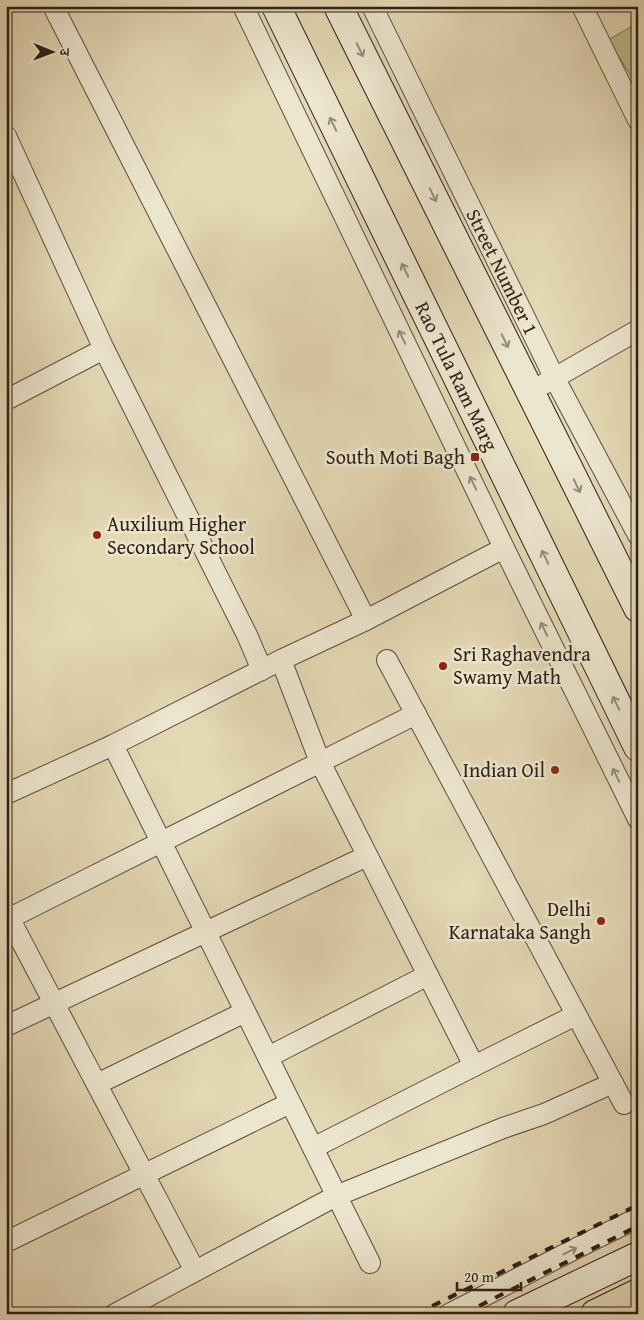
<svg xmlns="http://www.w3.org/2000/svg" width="644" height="1320" font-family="'Gentium Book Plus','Noto Serif Devanagari',serif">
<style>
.park{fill:#bbbc88;stroke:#746e4e}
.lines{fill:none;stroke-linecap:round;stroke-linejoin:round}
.street-casing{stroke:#5b4d3d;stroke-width:22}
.secondary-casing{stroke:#2d1f15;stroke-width:30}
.primary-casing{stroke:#2d1f15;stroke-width:30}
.street{stroke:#ede6cf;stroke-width:20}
.secondary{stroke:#ede6cf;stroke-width:28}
.primary{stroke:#e4d8b5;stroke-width:28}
.rail{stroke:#2d1f15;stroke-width:4;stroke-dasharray:9 9;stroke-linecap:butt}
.oneway{stroke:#978c7b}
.poi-dot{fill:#8f2418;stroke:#ede6cf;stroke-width:2}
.labels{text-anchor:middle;stroke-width:5;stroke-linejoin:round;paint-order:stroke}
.street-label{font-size:20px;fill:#2d1f15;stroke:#ede6cf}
.poi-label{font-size:20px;fill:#2d1f15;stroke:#ede6cf;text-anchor:end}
</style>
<rect width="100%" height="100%" fill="#e4d8b5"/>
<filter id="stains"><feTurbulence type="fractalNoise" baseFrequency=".004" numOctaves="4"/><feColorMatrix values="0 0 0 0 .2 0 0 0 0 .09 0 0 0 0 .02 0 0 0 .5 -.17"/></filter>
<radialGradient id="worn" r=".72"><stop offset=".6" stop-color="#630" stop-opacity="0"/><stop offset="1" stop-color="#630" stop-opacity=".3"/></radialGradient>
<!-- park -->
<path class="park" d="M638,23V87L608,40Z"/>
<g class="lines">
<!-- street casing -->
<g class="street-casing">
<g id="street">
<path d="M53,6L366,620"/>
<path d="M243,6L504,548L638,819"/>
<path id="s1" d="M372,6L555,379L638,535"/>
<path d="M582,6L638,120"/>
<path d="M6,136L104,349L247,635L262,670"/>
<path d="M544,384L638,330"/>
<path d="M6,400L104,349"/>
<path d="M281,660L320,762L474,1066L576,1015"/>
<path d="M387,660L624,1104"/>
<path d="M113,745L370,1263"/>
<path d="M6,794L113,745L281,660L366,620L504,548"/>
<path d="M6,912L195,1271"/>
<path d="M6,920L416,714"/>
<path d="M6,1026L367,856"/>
<path d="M268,1057L428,975"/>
<path d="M97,1084L245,1012"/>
<path d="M313,1148L474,1066"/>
<path d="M6,1242L290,1103"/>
<path d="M115,1314L336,1196L503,1128L544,1114L613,1083"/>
<path d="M449,1314C512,1282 574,1248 638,1218"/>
</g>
</g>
<!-- secondary casing -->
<g class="secondary-casing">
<g id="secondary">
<path id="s2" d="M276,6L638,747"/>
<path d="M338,6L638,608"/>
<path d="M517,1314L638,1256"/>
</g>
</g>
<!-- primary casing -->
<g class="primary-casing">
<path id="primary" d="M595,1314L638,1293"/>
</g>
<!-- street -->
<use href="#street" class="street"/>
<!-- secondary -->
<use href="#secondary" class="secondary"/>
<!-- primary -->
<use href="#primary" class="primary"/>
<!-- rail -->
<path class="rail" d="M416,1314L638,1205
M463,1314L638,1226"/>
</g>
<!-- one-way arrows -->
<defs><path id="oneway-shaft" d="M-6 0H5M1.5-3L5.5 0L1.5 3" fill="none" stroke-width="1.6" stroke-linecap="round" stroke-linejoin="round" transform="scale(1.25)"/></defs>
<g class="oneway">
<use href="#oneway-shaft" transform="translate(360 50) rotate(64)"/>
<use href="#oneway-shaft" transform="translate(333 124) rotate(-116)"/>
<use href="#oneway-shaft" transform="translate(433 195) rotate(64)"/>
<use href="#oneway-shaft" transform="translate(405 270) rotate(-116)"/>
<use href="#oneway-shaft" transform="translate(402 337) rotate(-116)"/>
<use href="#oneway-shaft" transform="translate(505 341) rotate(64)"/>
<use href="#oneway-shaft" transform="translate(473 483) rotate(-116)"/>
<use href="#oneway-shaft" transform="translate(577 486) rotate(64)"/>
<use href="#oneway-shaft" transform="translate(545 557) rotate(-116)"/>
<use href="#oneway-shaft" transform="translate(544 629) rotate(-116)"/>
<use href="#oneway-shaft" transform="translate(616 703) rotate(-116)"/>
<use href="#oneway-shaft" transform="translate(616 775) rotate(-116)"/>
<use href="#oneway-shaft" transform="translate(570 1251) rotate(-27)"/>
</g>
<!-- markers -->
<g class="poi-dot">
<rect x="470" y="452" width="10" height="10" rx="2.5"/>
<circle cx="97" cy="535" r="5"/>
<circle cx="443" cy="666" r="5"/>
<circle cx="555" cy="770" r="5"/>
<circle cx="601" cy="921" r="5"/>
</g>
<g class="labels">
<!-- street labels -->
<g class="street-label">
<text dy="7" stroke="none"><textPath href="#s1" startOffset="296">Street Number 1</textPath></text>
<text dy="7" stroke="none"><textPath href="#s2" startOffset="412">Rao Tula Ram Marg</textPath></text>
</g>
<!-- poi labels -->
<g class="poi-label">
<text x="465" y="464">South Moti Bagh</text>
<text x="107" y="531" text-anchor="start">Auxilium Higher<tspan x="107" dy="23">Secondary School</tspan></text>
<text x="453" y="661" text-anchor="start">Sri Raghavendra<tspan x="453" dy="23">Swamy Math</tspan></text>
<text x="545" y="777">Indian Oil</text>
<text x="591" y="916">Delhi<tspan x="591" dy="23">Karnataka Sangh</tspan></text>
</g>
</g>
<!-- margin -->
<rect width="644" height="1320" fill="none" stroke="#e4d8b5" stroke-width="25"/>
<rect x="8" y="8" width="629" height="1305" fill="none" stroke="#2d1f15" stroke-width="2.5"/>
<rect x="12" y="12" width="619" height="1295" fill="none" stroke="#2d1f15"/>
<!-- north arrow -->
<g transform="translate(52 52) rotate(91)" stroke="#ede6cf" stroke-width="4" paint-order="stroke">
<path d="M0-4L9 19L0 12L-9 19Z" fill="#2d1f15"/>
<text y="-8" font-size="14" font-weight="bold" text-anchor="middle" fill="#2d1f15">उ</text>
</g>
<!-- scale -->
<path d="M457 1282v8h64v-8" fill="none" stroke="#2d1f15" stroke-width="2.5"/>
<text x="464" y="1282" font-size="15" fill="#2d1f15" stroke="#ede6cf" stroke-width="4" paint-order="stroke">20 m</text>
<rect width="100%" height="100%" filter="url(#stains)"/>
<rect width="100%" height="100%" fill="url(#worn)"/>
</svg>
